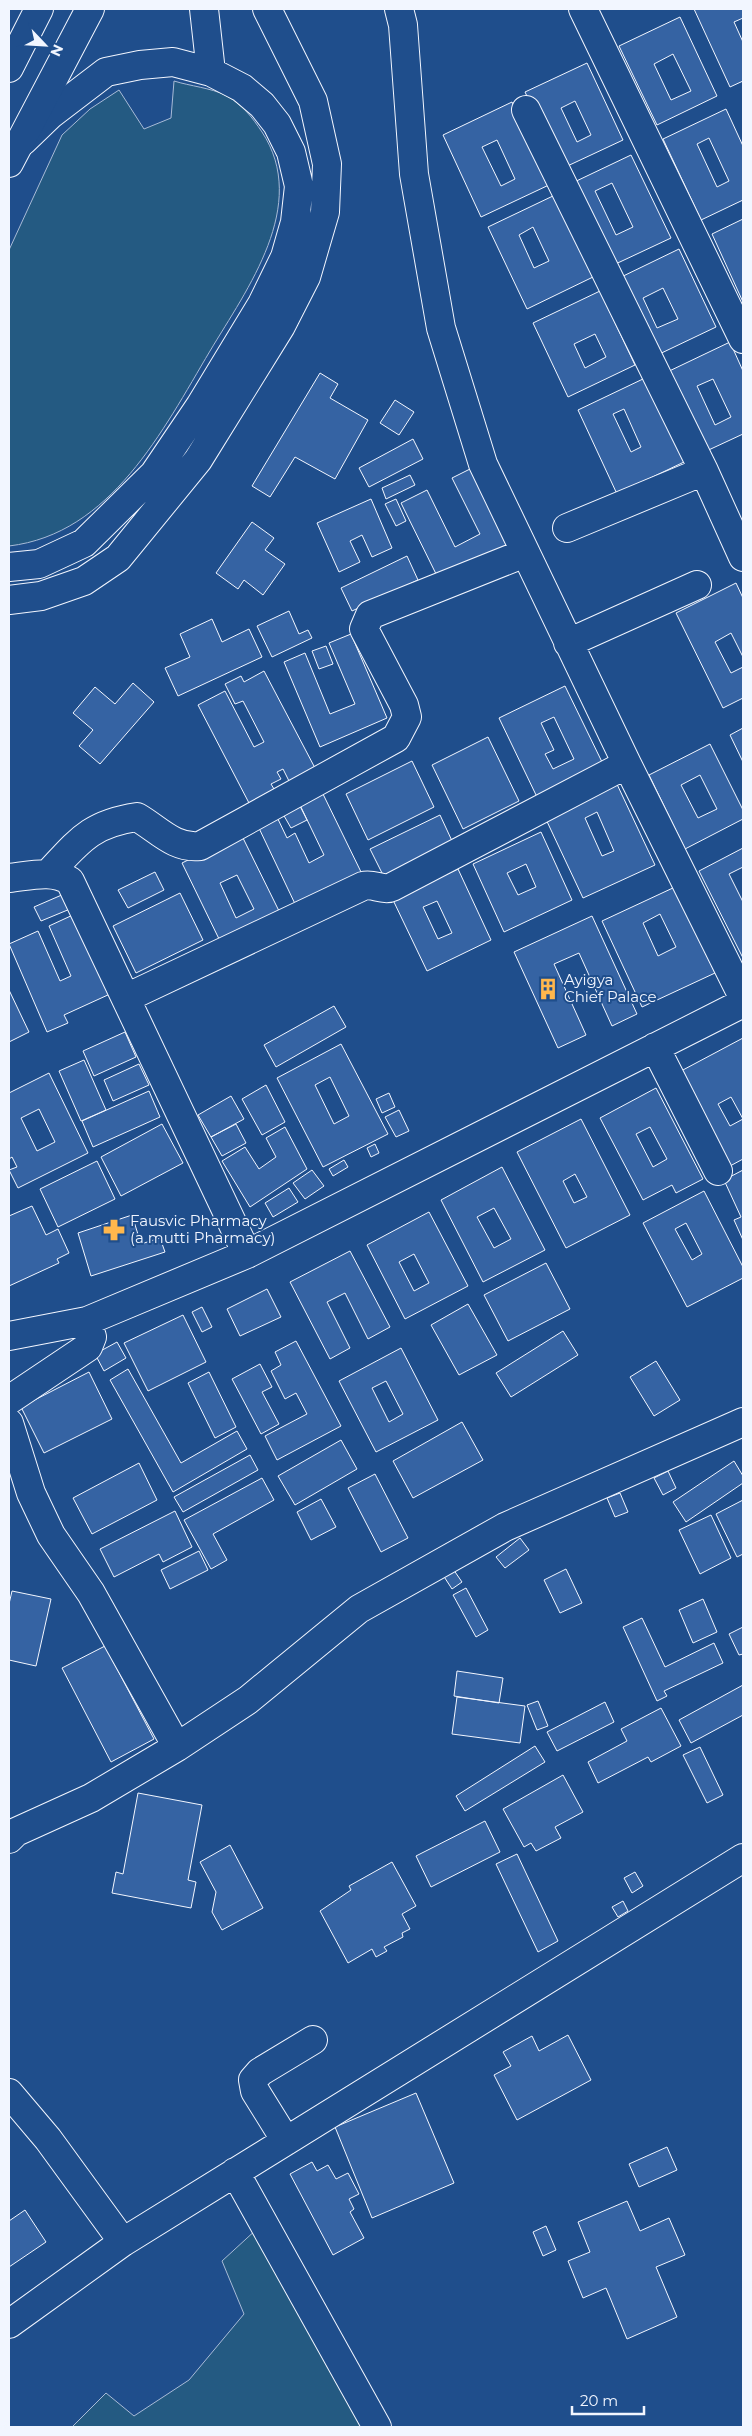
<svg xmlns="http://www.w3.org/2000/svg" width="752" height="2436" font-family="Montserrat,sans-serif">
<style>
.green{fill:#245a82;stroke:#a8bbd7}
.building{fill:#3563a3;stroke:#f2f6ff;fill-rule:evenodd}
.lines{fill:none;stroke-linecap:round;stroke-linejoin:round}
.minor-casing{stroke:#f2f6ff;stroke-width:30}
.highway-casing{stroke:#f2f6ff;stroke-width:30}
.minor{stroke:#1f4e8c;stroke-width:28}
.highway{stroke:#1f4e8c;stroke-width:28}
.labels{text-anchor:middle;stroke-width:4;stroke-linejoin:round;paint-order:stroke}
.poi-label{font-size:15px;fill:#f2f6ff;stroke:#1f4e8c;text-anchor:start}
</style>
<rect width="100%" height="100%" fill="#1f4e8c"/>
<!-- green -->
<path class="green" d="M174,81C190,86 211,88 225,95C242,104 252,117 262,132C310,205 247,289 210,351C163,430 111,534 9,546V250L62,135L90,109L119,90L144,129L171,118Z
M258,2228L369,2427H72L106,2393L134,2416L189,2380L244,2314L222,2261Z"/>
<!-- building -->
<path class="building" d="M694,9H743V18L734,22L743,42V81L730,87Z
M680,17L717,96L657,125L619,46ZM673,54L691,91L671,100L654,64Z
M587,63L623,140L561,169L525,92ZM575,101L591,135L577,142L561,108Z
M512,102L551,184L481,217L443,135ZM497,140L515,179L501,186L482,147Z
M726,109L743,146V200L701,220L663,139ZM709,138L729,181L717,187L697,144Z
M631,155L671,238L607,268L568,185ZM612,183L633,227L616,235L595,191Z
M555,195L593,277L527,309L488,227ZM533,227L549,261L534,268L519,235Z
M743,219V302L712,234Z
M679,249L716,327L651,358L615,280ZM663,288L678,319L657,328L643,298Z
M600,291L635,365L568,397L533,323ZM595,334L606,357L585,368L574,344Z
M730,342L743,371V434L700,454L663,374ZM713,379L731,417L715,425L697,386Z
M320,373L338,384L330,398L368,420L335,479L295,457L270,497L252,486Z
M645,378L684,462L617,494L578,410ZM624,409L641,447L631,452L613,414Z
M395,400L414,412L399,435L380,423Z
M413,439L423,459L369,487L359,468Z
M470,469L509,548L440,582L401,503L427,490L455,547L480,534L452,478Z
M410,475L415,485L386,499L382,488Z
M371,499L392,548L372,557L362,535L350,541L360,562L339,572L317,523Z
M396,499L406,521L396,526L385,504Z
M252,522L274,538L265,550L285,564L263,595L244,580L238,589L216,573Z
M407,556L418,580L352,611L341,588Z
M736,583L743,598V657L731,633L715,642L731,673L743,667V698L723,708L676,613Z
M289,611L299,634L308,630L312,638L272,657L257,626Z
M212,619L222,642L249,629L262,657L178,696L165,668L190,657L180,634Z
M351,634L387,718L320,747L284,662L305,653L330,714L355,704L329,643Z
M326,646L333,664L319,669L312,651Z
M264,671L315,768L289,781L283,769L277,772L281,779L271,784L274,789L249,803L198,705L225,691L254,747L264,742L243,701L235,704L225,684L241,676L244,682Z
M133,683L154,702L100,764L79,746L93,730L73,713L95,687L115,704Z
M565,686L603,764L537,797L499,718ZM554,717L574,759L553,769L545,754L554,750L541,723Z
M743,728V762L730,735Z
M488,737L519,801L463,829L432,765Z
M710,744L743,810V819L685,849L649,775ZM700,775L717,809L698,818L681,785Z
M412,761L434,807L368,840L346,794Z
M615,780L655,865L583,898L543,813ZM597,812L614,851L602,856L585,818Z
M322,792L363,876L297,908L257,824L276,815L287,838L295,833L309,863L324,855L299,803Z
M300,806L307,820L291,828L283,814Z
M440,815L453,843L384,877L370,849Z
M541,832L572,900L504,932L473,864ZM526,864L536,887L518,895L507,873Z
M241,834L280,913L221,943L182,863ZM237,875L254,909L236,918L220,883Z
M743,848V867L729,874L743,902V958L699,871Z
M458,869L491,940L427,971L393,900ZM437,901L452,933L438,939L423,907Z
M155,872L164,890L128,908L118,890Z
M675,887L715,973L642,1007L602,921ZM660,914L676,947L658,956L643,923Z
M180,893L203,940L136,973L113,926Z
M64,894L70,909L41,921L34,907Z
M75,914L110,994L64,1015L68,1023L47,1032L9,944L38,931L60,981L71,976L49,926Z
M592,916L637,1014L612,1026L579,953L554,964L586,1035L558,1048L514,952Z
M9,990L29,1032L9,1042Z
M334,1006L346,1027L276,1067L264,1045Z
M125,1032L136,1057L94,1076L83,1051Z
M743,1038V1159L730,1166L681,1071ZM731,1097L743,1119L730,1126L718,1104Z
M341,1044L388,1134L323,1167L277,1078ZM330,1077L349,1116L334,1124L315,1085Z
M84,1060L106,1110L81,1121L59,1071Z
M139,1064L149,1085L113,1101L104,1080Z
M49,1073L88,1153L18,1188L9,1170L17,1167L12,1157L9,1159V1093ZM39,1109L55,1142L37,1151L21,1118Z
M266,1085L285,1122L262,1135L242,1099Z
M656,1088L703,1179L676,1193L672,1185L643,1200L600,1118ZM650,1127L667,1159L653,1167L636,1134Z
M149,1091L160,1117L93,1147L82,1121Z
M389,1093L395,1107L382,1113L376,1099Z
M231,1096L244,1119L211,1137L198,1115Z
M399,1110L409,1131L396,1137L385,1117Z
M581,1119L630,1215L566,1248L517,1152ZM575,1174L587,1197L574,1203L563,1181Z
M162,1124L183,1163L121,1196L101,1157Z
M236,1124L246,1143L222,1156L211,1137Z
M285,1127L307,1169L250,1207L222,1161L245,1147L259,1169L276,1157L266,1138Z
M375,1144L379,1153L371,1157L367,1148Z
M344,1160L348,1167L333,1176L329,1169Z
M97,1161L115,1199L58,1227L40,1189Z
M502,1167L545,1250L483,1282L441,1200ZM494,1208L511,1239L494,1248L477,1217Z
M312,1170L324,1186L305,1199L293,1183Z
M743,1170V1240L734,1220L741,1217L724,1180Z
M289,1188L298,1202L273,1217L265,1203Z
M704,1191L743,1267V1278L687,1307L643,1223ZM686,1223L702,1254L692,1260L675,1229Z
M32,1206L46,1235L58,1229L69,1253L57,1259L59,1263L9,1286V1216Z
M429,1212L468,1286L405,1319L367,1245ZM414,1254L429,1283L414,1291L399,1262Z
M132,1215L141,1244L160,1238L165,1252L91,1276L78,1233Z
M350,1251L390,1327L368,1339L345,1293L327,1302L350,1348L330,1359L290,1282Z
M546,1263L570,1309L508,1341L484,1295Z
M267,1289L281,1317L240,1336L227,1309Z
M468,1304L497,1355L459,1375L431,1325Z
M202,1307L212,1327L202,1332L192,1312Z
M183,1315L206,1362L148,1391L124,1343Z
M563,1331L578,1355L511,1397L496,1373Z
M296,1341L341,1426L277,1460L265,1436L307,1414L296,1393L285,1399L271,1371L281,1365L275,1352Z
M117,1342L126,1358L104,1371L95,1354Z
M401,1348L438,1420L376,1452L339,1381ZM386,1381L403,1414L389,1422L372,1388Z
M656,1361L680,1400L654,1416L630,1377Z
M260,1364L272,1387L262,1392L279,1424L261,1434L232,1379Z
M128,1369L181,1463L237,1431L247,1449L173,1492L110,1380Z
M89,1372L112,1419L44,1453L21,1407Z
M209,1372L236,1427L215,1438L188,1383Z
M462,1422L483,1460L413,1498L393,1461Z
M341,1440L357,1469L295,1505L278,1476Z
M250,1455L258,1470L183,1512L174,1497Z
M734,1461L743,1476V1483L686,1522L673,1502Z
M139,1463L157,1500L92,1534L73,1498Z
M668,1471L676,1488L663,1495L654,1478Z
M375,1474L408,1538L381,1552L348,1488Z
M262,1478L274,1500L213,1534L227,1560L211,1569L184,1520Z
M620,1493L628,1512L615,1517L607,1498Z
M321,1499L336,1527L311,1540L297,1512Z
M743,1500V1554L737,1557L716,1514Z
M175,1511L192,1547L163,1562L159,1554L114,1577L100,1549Z
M711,1515L731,1558L700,1574L679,1530Z
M520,1538L529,1550L505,1568L496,1557Z
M199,1551L208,1570L170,1589L161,1570Z
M451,1566L462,1582L452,1589L441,1572Z
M566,1569L582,1603L560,1613L544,1580Z
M466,1588L488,1630L476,1637L453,1595Z
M12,1591L51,1599L36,1666L9,1660V1604Z
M703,1599L717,1632L693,1643L679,1610Z
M642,1618L665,1667L714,1643L723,1663L664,1691L667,1696L657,1701L623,1627Z
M743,1627V1654L739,1655L729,1634Z
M105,1646L154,1739L111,1762L62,1668Z
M457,1671L503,1678L499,1703L454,1696Z
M743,1685V1715L691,1743L679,1720Z
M457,1697L525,1706L520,1743L452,1734Z
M538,1701L548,1726L537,1730L527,1705Z
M605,1702L614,1722L557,1751L547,1732Z
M661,1708L681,1746L651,1762L648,1757L598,1783L588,1762L627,1741L621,1729Z
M535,1746L545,1762L465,1811L456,1796Z
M700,1747L723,1795L707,1803L683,1755Z
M563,1775L583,1812L555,1827L561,1838L536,1851L531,1843L524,1847L503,1809Z
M138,1793L202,1805L188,1880L196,1882L191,1908L112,1893L116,1872L123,1874Z
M485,1821L500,1852L431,1887L416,1856Z
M230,1845L263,1908L222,1930L212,1912L216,1892L200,1862Z
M517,1854L558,1941L538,1952L496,1864Z
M392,1862L416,1906L402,1914L410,1929L402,1933L403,1937L384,1947L387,1951L376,1957L372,1949L348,1963L320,1911L351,1890L349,1886Z
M635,1872L643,1886L632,1893L624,1878Z
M623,1901L628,1911L618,1917L612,1907Z
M568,2035L591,2080L517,2120L494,2075L511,2066L503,2052L532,2036L539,2051Z
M416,2093L454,2183L372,2218L335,2127Z
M667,2147L677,2170L639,2187L629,2164Z
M312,2162L317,2171L328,2165L336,2179L348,2173L359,2194L349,2199L354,2209L350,2212L364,2238L333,2255L290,2174Z
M627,2201L640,2231L669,2218L685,2255L656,2267L677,2317L627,2339L606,2288L583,2298L568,2261L590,2252L578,2222Z
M25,2210L46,2242L9,2267V2221Z
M546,2226L556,2250L543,2256L533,2232Z"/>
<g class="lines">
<!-- minor casing -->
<g class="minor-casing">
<path id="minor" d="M204,9L211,72
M399,9L403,25L414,174L441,328L483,464L627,764L743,997
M583,9L743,339
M526,110L704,471L743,557
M567,528L704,471
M9,567L39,564L84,543L154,474L200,406L262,304L285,257L295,222L299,186L291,152L277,124L262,105L242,88L211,72L173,62L140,65L106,72L51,114L23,141
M9,600L41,596L84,581L118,558L198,460L281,326L306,277L325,212L327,164L313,101L267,9
M568,643L697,585
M48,874C79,841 90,824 137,817C158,829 174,849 200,846L396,738L407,717L404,705L364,629L370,615L525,553
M9,878C29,876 53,869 70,881L247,1254
M126,998L363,886C373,883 384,891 392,887L627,764
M655,1047L718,1171
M9,1336L87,1321L247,1254L743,1003
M9,1400L88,1347L92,1337L87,1321
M9,1423L31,1493L51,1535L91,1593L177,1747
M9,1839L16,1832L91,1798L177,1747L248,1700L359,1609L505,1527L743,1422
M9,2093L48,2139L123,2242
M286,2141L255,2091L253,2080L260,2072L313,2040
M235,2172L377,2427
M9,2324L123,2242L743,1858"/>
</g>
<!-- highway casing -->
<g class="highway-casing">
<path id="highway" d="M9,68L39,9
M9,163L90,9"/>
</g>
<!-- minor -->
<use href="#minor" class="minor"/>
<!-- highway -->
<use href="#highway" class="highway"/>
</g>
<!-- icons -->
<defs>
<g id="building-bare" transform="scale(1.725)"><path d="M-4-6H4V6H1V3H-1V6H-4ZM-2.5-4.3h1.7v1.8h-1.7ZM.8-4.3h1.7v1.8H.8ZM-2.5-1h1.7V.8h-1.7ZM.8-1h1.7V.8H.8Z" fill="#ffb74d" stroke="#1f4e8c" stroke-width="2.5" paint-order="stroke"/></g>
<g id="pharmacy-bare" transform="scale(1.725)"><path d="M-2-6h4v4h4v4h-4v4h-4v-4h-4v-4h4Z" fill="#ffb74d" stroke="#1f4e8c" stroke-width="2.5" paint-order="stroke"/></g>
</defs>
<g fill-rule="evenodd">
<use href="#building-bare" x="548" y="989"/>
<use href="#pharmacy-bare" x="114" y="1230"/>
</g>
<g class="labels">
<!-- poi labels -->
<g class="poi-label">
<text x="564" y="985">Ayigya<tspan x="564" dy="17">Chief Palace</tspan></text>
<text x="130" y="1226">Fausvic Pharmacy<tspan x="130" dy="17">(a mutti Pharmacy)</tspan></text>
</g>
</g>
<!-- border -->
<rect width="752" height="2436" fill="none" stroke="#f2f6ff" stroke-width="20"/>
<!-- north arrow -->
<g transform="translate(45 45) rotate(115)" stroke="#1f4e8c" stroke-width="4" paint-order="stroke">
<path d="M0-4L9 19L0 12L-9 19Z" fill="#f2f6ff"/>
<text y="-8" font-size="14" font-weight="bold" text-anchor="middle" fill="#f2f6ff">N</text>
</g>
<!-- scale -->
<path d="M572 2406v8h72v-8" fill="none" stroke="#f2f6ff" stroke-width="2.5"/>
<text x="580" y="2406" font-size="15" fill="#f2f6ff" stroke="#1f4e8c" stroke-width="4" paint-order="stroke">20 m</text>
</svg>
